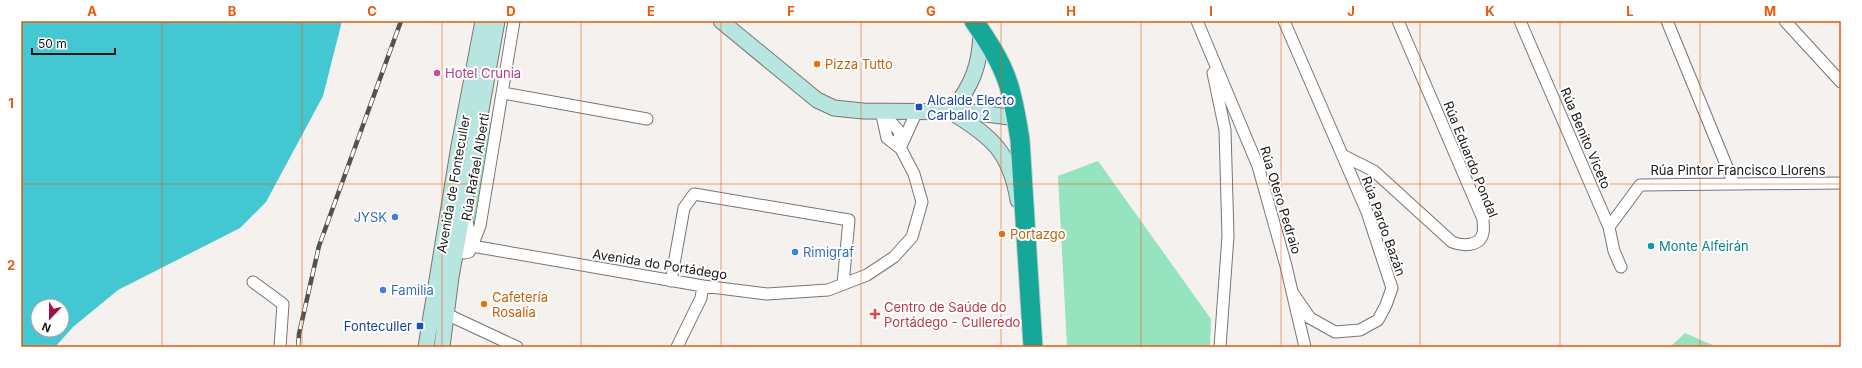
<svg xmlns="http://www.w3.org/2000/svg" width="1862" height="368" font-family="Inter,sans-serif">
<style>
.green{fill:#96e3bf}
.water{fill:#43c8d3;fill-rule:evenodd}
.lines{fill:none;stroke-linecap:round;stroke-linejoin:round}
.street-casing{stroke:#787573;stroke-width:13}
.secondary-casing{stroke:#787573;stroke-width:17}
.highway-casing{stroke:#ccc;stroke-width:21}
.street{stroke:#fff;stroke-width:11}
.secondary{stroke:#b9e5e0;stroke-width:15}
.highway{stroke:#15a899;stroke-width:19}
.rail-casing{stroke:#535250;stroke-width:4.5}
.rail{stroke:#fff;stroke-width:3;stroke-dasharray:9;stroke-linecap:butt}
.grid{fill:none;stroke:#e8590c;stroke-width:1;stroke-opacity:0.55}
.food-dot{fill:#e8710a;stroke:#fff;stroke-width:1.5}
.hotel-dot{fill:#d1479c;stroke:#fff;stroke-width:1.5}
.transit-dot{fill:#1a4fb4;stroke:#fff;stroke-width:1.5}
.shop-dot{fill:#3f7fe0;stroke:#fff;stroke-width:1.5}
.culture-dot{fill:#0f9aa8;stroke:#fff;stroke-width:1.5}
.health-dot{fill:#e0444e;stroke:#fff;stroke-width:1.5}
.labels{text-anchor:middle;stroke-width:4;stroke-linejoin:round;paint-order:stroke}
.food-label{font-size:13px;fill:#c56008;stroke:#fff;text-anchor:start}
.hotel-label{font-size:13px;fill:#b23c85;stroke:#fff;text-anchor:start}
.transit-label{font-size:13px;fill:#164399;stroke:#fff;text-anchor:start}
.street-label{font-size:13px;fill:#191817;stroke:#fff}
.shop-label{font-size:13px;fill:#366cbe;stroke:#fff;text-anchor:start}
.culture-label{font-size:13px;fill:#0d838f;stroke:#fff;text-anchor:start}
.health-label{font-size:13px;fill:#be3a42;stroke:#fff;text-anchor:start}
.neatline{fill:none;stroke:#e8590c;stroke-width:1.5}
.grid-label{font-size:13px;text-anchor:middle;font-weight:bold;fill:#e8590c}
</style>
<rect width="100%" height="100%" fill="#f4f1ee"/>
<!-- green -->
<path class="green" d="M487,122L492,123L473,228L471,216Z
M1098,161L1211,319L1210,347H1067L1058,176Z
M1685,333L1717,347H1670Z"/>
<!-- water -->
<path class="water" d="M21,21H342L323,96L266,202L240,228L118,290L73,327L55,347H21ZM38,306H62V330H38Z"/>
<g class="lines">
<!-- street casing -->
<g class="street-casing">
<path id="street" d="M1197,21L1258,166L1286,266L1305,347
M1284,21L1367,212L1392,288L1386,305L1378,320L1360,330L1335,332L1310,318L1292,292
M1520,21L1609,227L1614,251L1621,267
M1667,21L1734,184
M1785,21L1841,82
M1213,73L1225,130L1228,236L1220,347
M503,93L647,119
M881,111L899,131L901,149
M902,144L917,111
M1342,155L1374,171L1452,242C1462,246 1480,247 1483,233C1484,229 1483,223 1483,219L1398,21
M465,212L472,246
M1609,227L1640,185L1841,183
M472,246L703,286L767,294L828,290L867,275L894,257L912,237L922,202L914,174L901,149L887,138L881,111
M472,246L480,226L514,21
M453,248L457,243L465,240L472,246L469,252L464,253L456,239
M671,281L684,208L694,194L849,220L843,284
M253,282L283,304L280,347
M442,312L517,347
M677,347L701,298L703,286"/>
</g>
<!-- secondary casing -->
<g class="secondary-casing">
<path id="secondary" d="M721,21L817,100L834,108L863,111L971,112L1017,118
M952,112C972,84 980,67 981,32
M953,113C992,137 1010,152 1018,200
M426,347L459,146L483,21
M442,347L451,277L497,21"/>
</g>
<!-- highway casing -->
<g class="highway-casing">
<path id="highway" d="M974,21C987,40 1001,61 1008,83C1014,101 1017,121 1020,140L1033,347"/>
</g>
<!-- street -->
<use href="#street" class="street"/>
<!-- secondary -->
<use href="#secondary" class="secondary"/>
<!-- highway -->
<use href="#highway" class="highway"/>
<!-- rail casing -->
<g class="rail-casing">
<path id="rail" d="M298,347L299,334L319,246L401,21"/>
</g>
<!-- rail -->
<use href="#rail" class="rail"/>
</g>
<!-- grid -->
<path class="grid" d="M162,21V347M302,21V347M442,21V347M581,21V347M721,21V347M861,21V347M1001,21V347M1141,21V347M1281,21V347M1420,21V347M1560,21V347M1700,21V347M21,184H1841"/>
<!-- markers -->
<g class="food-dot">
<circle cx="817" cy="64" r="4"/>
<circle cx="1002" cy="234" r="4"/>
<circle cx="484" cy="304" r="4"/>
</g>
<circle class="hotel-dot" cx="437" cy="73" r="4"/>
<g class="transit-dot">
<rect x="915" y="103" width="8" height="8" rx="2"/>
<rect x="416" y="322" width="8" height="8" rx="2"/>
</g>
<g class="shop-dot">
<circle cx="395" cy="217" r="4"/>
<circle cx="795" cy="252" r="4"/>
<circle cx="383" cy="290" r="4"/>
</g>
<circle class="culture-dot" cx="1651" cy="246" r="4"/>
<path class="health-dot" d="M873 308h4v4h4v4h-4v4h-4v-4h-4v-4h4z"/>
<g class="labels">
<!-- food labels -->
<g class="food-label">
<text x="825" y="69">Pizza Tutto</text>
<text x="1010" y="239">Portazgo</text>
<text x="492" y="302">Cafetería<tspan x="492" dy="15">Rosalía</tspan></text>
</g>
<!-- hotel labels -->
<g class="hotel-label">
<text x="445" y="78">Hotel Crunia</text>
</g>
<!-- transit labels -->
<g class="transit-label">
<text x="927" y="105">Alcalde Electo<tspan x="927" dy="15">Carballo 2</tspan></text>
<text x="412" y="331" text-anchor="end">Fonteculler</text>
</g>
<!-- street labels -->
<g class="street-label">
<text transform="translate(1586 138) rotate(67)" y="5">Rúa Benito Viceto</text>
<text transform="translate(1471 159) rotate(68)" y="5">Rúa Eduardo Pondal</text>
<text transform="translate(475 167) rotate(-80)" y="5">Rúa Rafael Alberti</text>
<text x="1738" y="175">Rúa Pintor Francisco Llorens</text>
<text transform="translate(453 184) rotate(-80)" y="5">Avenida de Fonteculler</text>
<text transform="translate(1281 200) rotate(73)" y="5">Rúa Otero Pedraio</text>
<text transform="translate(1384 226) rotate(70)" y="5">Rúa Pardo Bazán</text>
<text transform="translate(660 264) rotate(9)" y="5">Avenida do Portádego</text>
</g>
<!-- shop labels -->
<g class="shop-label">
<text x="387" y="222" text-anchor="end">JYSK</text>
<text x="803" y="257">Rimigraf</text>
<text x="391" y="295">Familia</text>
</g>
<!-- culture labels -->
<g class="culture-label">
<text x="1659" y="251">Monte Alfeirán</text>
</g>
<!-- health labels -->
<g class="health-label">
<text x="884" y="312">Centro de Saúde do<tspan x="884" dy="15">Portádego - Culleredo</tspan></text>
</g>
</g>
<!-- border -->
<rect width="1862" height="368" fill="none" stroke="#ffffff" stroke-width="44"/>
<!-- north arrow -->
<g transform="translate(50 318) rotate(202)"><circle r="19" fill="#ffffff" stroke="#a3a3a2"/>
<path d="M0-3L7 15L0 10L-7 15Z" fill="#a50d45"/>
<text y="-6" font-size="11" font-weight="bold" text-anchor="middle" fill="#191817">N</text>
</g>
<!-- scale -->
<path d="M32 48v6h83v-6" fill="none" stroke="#191817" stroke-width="2"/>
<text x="38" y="48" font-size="12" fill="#191817" stroke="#ffffff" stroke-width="3" paint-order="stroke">50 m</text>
<rect x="22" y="22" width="1818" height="324" class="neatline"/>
<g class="grid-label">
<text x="92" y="16">A</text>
<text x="232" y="16">B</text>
<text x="372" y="16">C</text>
<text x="511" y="16">D</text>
<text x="651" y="16">E</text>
<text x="791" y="16">F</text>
<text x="931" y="16">G</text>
<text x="1071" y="16">H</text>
<text x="1211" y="16">I</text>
<text x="1351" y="16">J</text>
<text x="1490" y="16">K</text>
<text x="1630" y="16">L</text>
<text x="1770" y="16">M</text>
<text x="11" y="108">1</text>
<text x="11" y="270">2</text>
</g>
</svg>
